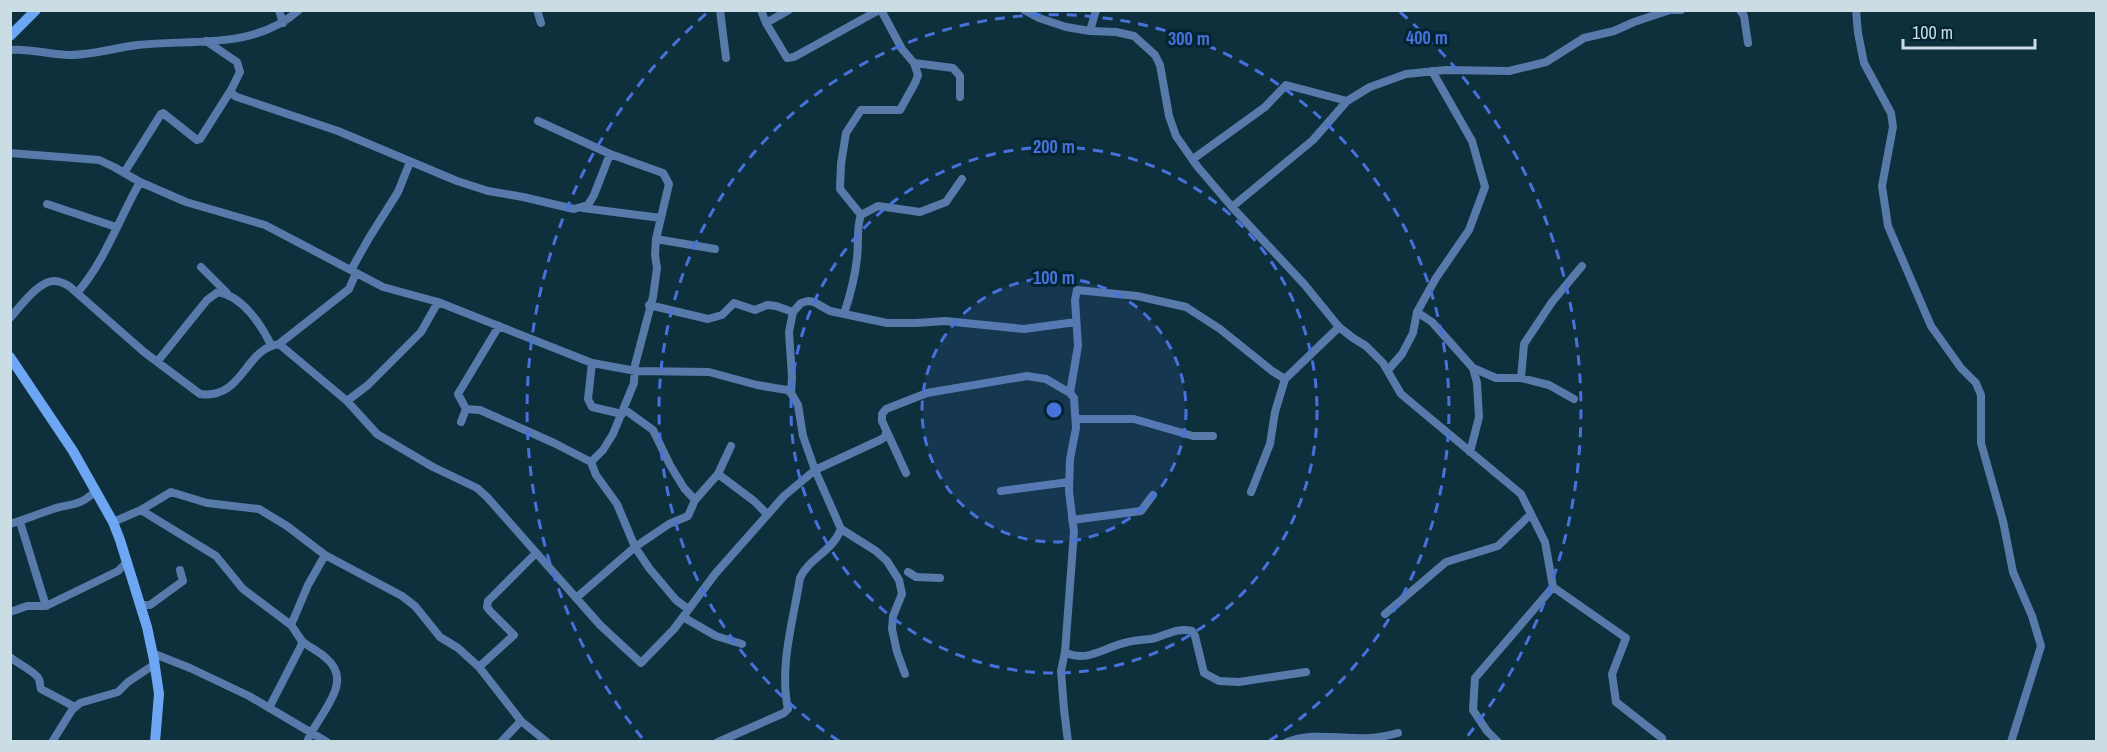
<svg xmlns="http://www.w3.org/2000/svg" width="2107" height="752" font-family="'Archivo Narrow',sans-serif">
<style>
.lines{fill:none;stroke-linecap:round;stroke-linejoin:round}
.street{stroke:#577aaa;stroke-width:8}
.secondary{stroke:#6da6f3;stroke-width:10}
.ring{fill:none;stroke:#4872db;stroke-width:3;stroke-dasharray:10 8}
.centre{fill:#4872db;stroke:#032532;stroke-width:3}
.ring-label{font-size:18px;text-anchor:middle;font-weight:bold;fill:#4872db;stroke:#032532;stroke-width:6;stroke-linejoin:round;paint-order:stroke}
</style>
<rect width="100%" height="100%" fill="#0e2f3c"/>
<g class="lines">
<!-- street -->
<path class="street" d="M279,10L283,23
M537,10L541,23
M720,10L726,58
M761,10L766,23L789,10
M1024,10L1039,18L1066,27L1090,31L1116,32L1134,36L1155,55L1160,65L1169,116L1176,136L1197,166L1232,207L1304,284L1339,327L1353,338L1366,346L1383,363L1401,394L1521,494L1545,542L1553,587L1626,638L1612,674L1616,702L1662,738L1663,742
M1666,10H1681
M1740,10L1744,16L1748,43
M1856,10L1858,33L1864,63L1891,113L1893,127L1882,186L1888,226L1931,326L1961,368L1976,383L1981,395V443L2003,521L2013,572L2032,616L2041,646L2011,742
M766,23L787,58L794,57L879,10
M1090,31L1096,10
M206,41L237,62L240,72L231,90L232,94L237,97L338,131L457,181L488,191L523,197L574,209L588,205L594,195L610,154
M10,50C30,48 50,55 70,55C92,55 115,48 137,45C193,39 254,50 299,10
M914,63L953,68L960,76V97
M538,121L610,154L663,173L669,184L656,239L655,255L657,268L653,297L635,365L634,383L613,434L603,450L591,462
M10,153L99,160L114,167L140,182L186,202L265,225L383,287L438,302L592,363L636,371L709,372L757,385L787,390L791,393L798,405L803,436L815,470L841,529L876,551L887,561L899,580L902,594L893,616L892,629L897,652L905,674
M1193,159L1265,107L1286,85L1347,101L1370,87L1406,74L1446,70L1509,71L1546,62L1584,38L1614,31L1634,22L1667,11
M124,173L161,114L163,113L197,140L200,139L231,90
M47,204L116,227
M1232,207L1313,140L1347,101
M583,208L661,218
M861,215L840,189L841,164L846,133L861,110H900L915,83L918,75L914,63L902,49L881,10
M656,239L715,249
M201,267L227,293
M351,270L369,238L398,192L410,162
M77,293C105,261 119,219 140,182
M649,305L708,319L722,315L734,303L755,310L767,305L776,306L793,312
M1417,312L1432,322L1473,368L1477,383L1479,417L1470,452
M844,314C850,296 855,277 857,258C859,244 856,228 861,215L878,206L920,212L946,202L962,179
M10,318C20,307 40,279 55,281C60,281 65,284 69,286L144,352L200,394C243,400 244,349 279,344L349,289L356,273
M279,344L347,401L377,434L433,467L477,488L487,497L600,625L641,663L674,629L715,574L784,496L815,470L880,440L885,437L886,433
M157,362L207,300L218,292C242,296 261,324 271,345
M592,363L588,399L592,407L622,414
M1473,368L1496,378H1521L1549,385L1574,399
M1388,370L1402,354L1413,333L1417,312L1436,278L1469,230L1485,187L1472,141L1432,71
M1521,378L1524,344L1552,302L1582,266
M791,393L792,377L789,332L793,312L801,303L808,301L814,302L830,311L887,323H916L945,321L1024,329L1076,322
M1070,393L1078,346L1075,300L1077,290L1137,296L1186,307L1220,329L1272,371L1285,379
M347,401L368,385L421,332L438,302
M466,409L480,410L554,443L591,462L596,475L617,504L635,547L649,568L676,600L688,609
M466,409L458,394L499,326
M624,409L653,430L670,465L684,488L695,500
M1076,419H1134L1193,436H1213
M461,422L466,409
M906,473L882,421V414L886,409L927,393L1027,376L1046,379L1070,393L1074,398L1076,428L1070,459L1069,491L1074,532L1065,652L1061,671L1064,709L1068,742
M718,474L754,501L767,514
M1001,491L1069,482
M1251,492L1270,444L1275,412L1285,379L1339,327
M141,510L216,556L243,589L291,625
M1072,520L1141,511L1153,495
M20,522L46,606
M113,522L141,510L171,492L207,503L259,509L287,526L325,555L402,596L415,606L440,637L458,648L479,667L521,721L547,742
M10,524C26,519 41,513 56,508C76,503 78,506 95,492
M908,572L916,577L940,578
M576,598L635,547L669,524L688,516L695,500L718,474L731,446
M140,605H150L183,581L180,570
M10,612L27,606H46L118,571L127,562
M1385,614L1446,562L1498,546L1531,514
M683,617L716,636L742,644
M1065,652C1087,664 1106,646 1128,642C1135,640 1143,640 1151,639C1166,636 1176,627 1192,631L1195,636L1204,673L1219,681L1239,682L1306,672
M152,653L190,668L249,696L327,742
M10,657C18,664 35,671 39,679C40,682 40,686 41,689L75,707
M479,667L514,635L490,611L487,607L488,601L536,553
M269,708L302,644L301,640
M52,742L72,710L80,703L118,692L128,682L155,664
M307,742C317,715 356,683 326,658C318,651 309,647 302,641C298,636 295,630 291,625L308,585L325,555
M501,742L521,721
M718,742L784,713L788,709C779,666 793,622 800,578C809,558 832,552 841,529
M1287,742C1310,733 1333,738 1356,738C1371,739 1384,737 1398,733
M1498,742L1487,731L1473,710L1475,678L1553,587"/>
<!-- secondary -->
<path class="secondary" d="M10,36L36,10
M10,357L73,451L113,522L120,540L147,627L154,660L159,694L155,742"/>
</g>
<!-- distance rings -->
<circle cx="1054" cy="410" r="132" fill="#4872db" fill-opacity=".12"/>
<g class="ring">
<circle cx="1054" cy="410" r="132"/>
<circle cx="1054" cy="410" r="263"/>
<path d="M839 741A395 395 0 1 1 1269 741"/>
<path d="M642 738A527 527 0 0 1 708 12M1400 12A527 527 0 0 1 1466 738"/>
</g>
<circle cx="1054" cy="410" r="9" class="centre"/>
<g class="ring-label">
<text x="1427" y="44">400 m</text>
<text x="1189" y="45">300 m</text>
<text x="1054" y="153">200 m</text>
<text x="1054" y="284">100 m</text>
</g>
<!-- border -->
<rect width="2107" height="752" fill="none" stroke="#cadce4" stroke-width="24"/>
<!-- scale -->
<path d="M1903 39v9h132v-9" fill="none" stroke="#cadce4" stroke-width="3"/>
<text x="1912" y="39" font-size="18" fill="#cadce4" stroke="#032532" stroke-width="4.5" paint-order="stroke">100 m</text>
</svg>
